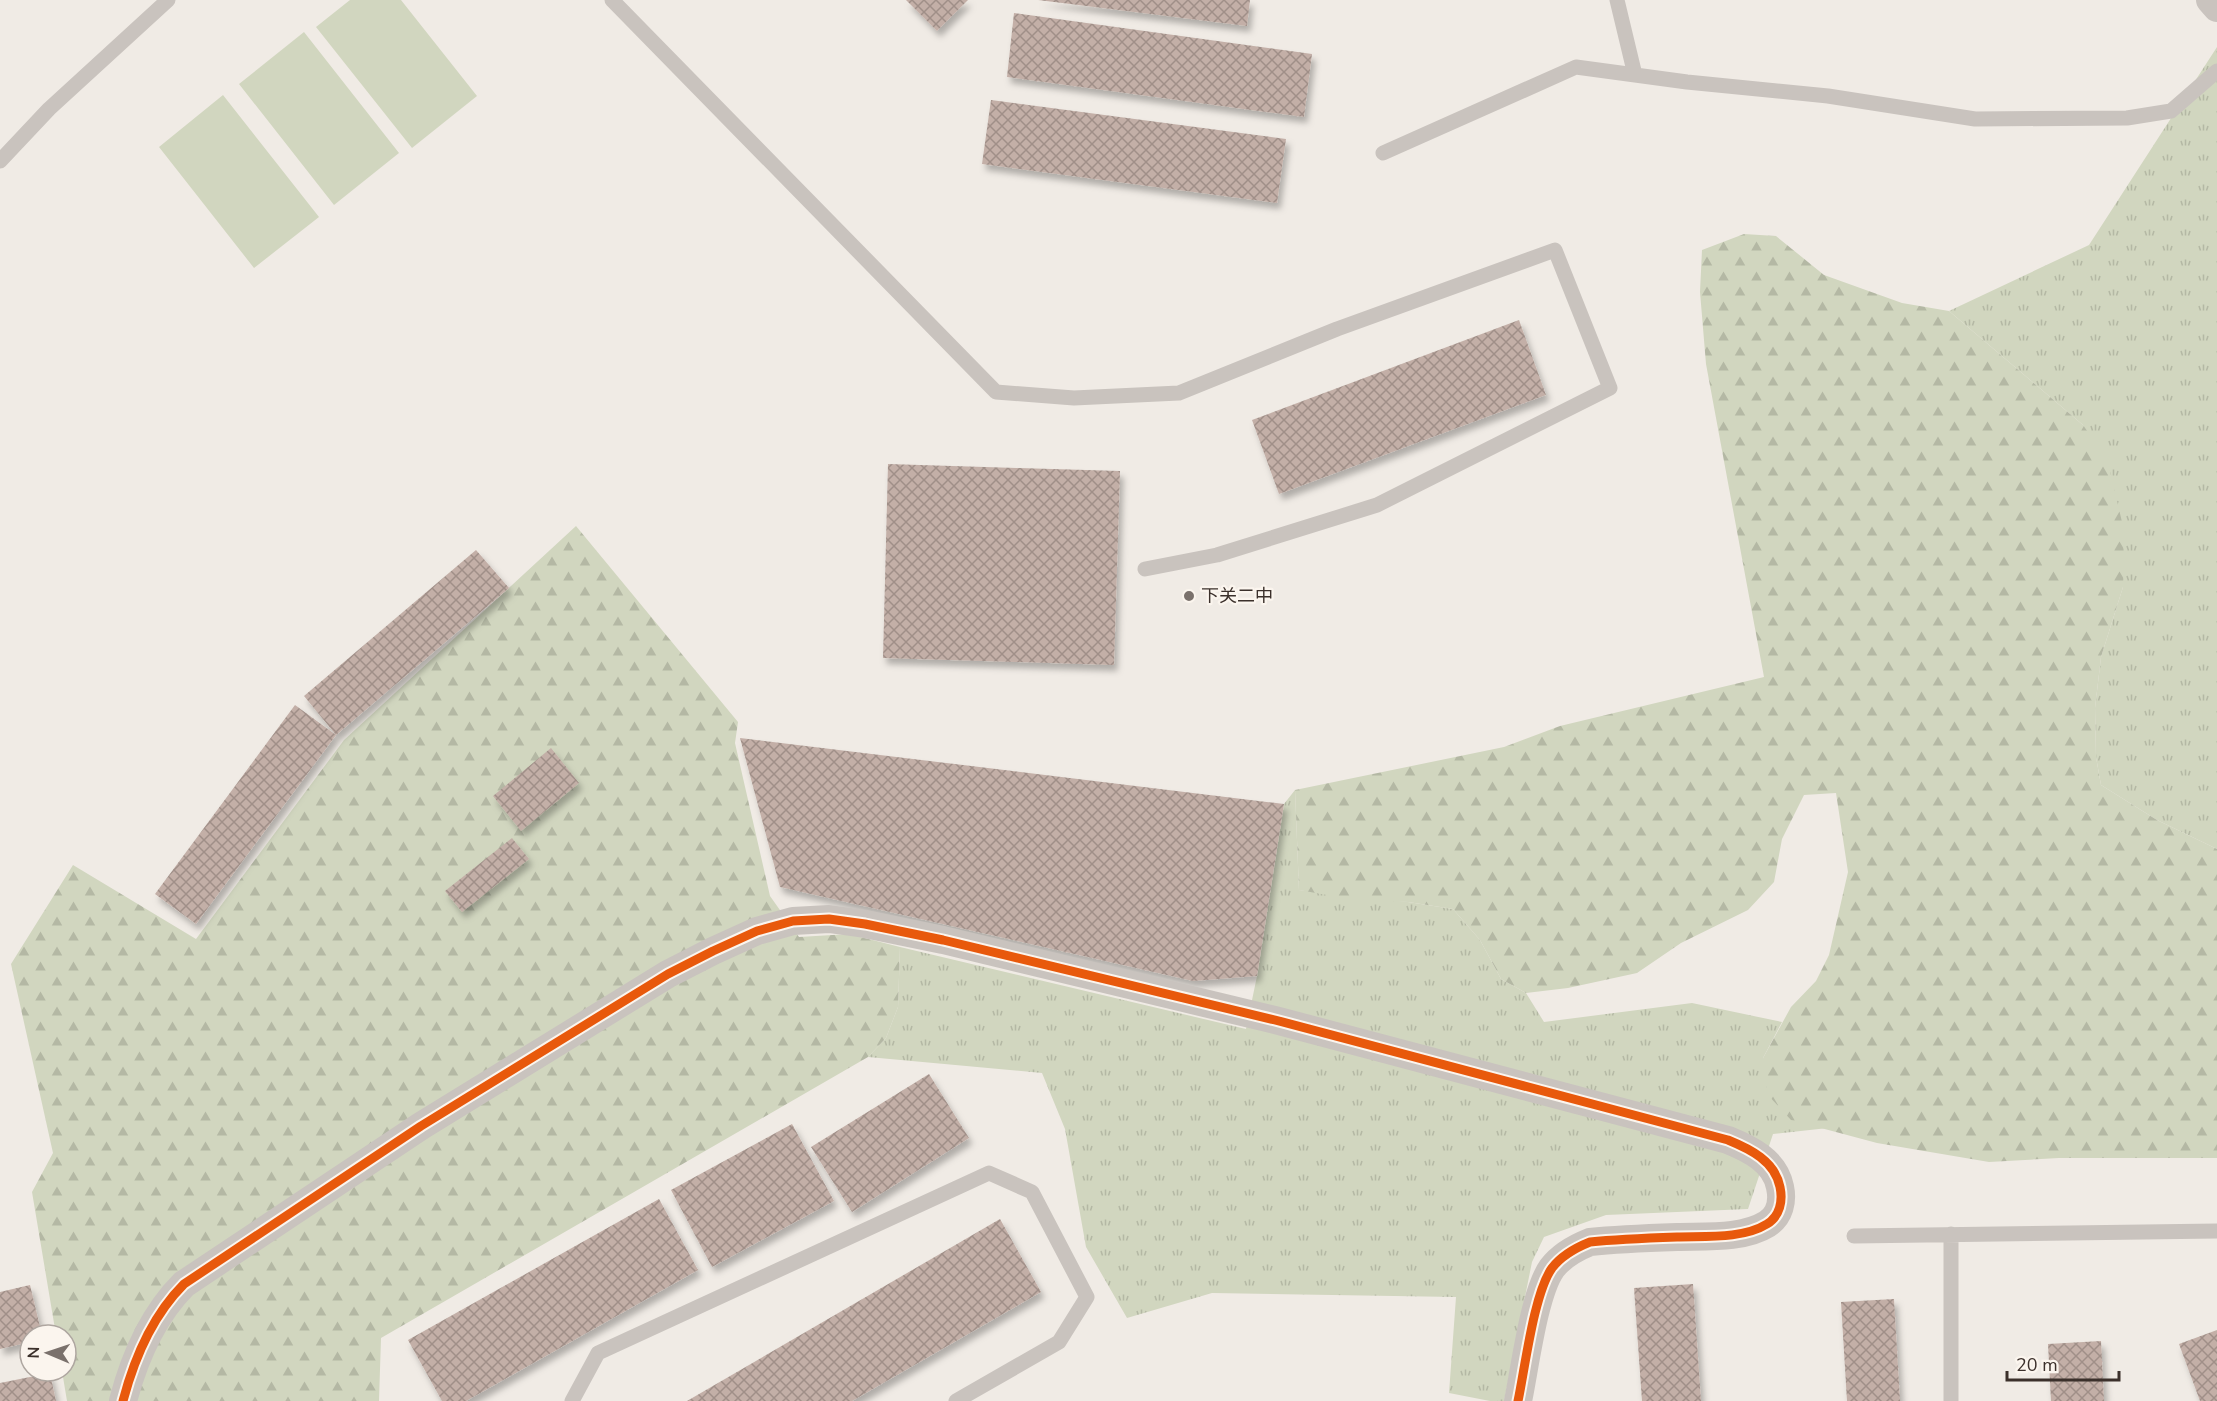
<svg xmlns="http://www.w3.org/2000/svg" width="2217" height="1401" font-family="'Nunito Sans','Noto Sans SC',sans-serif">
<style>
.grass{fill:url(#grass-tufts)}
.forest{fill:url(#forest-firs)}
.garden{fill:#d1d6bf}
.building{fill:url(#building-cross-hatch);filter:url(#shadow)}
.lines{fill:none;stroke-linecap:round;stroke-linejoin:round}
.service{stroke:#c9c3be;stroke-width:15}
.minor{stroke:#c9c3be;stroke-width:28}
.cycleway-casing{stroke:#fbf5ee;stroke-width:13}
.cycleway{stroke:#e8590c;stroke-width:9}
.poi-dot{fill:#7a716c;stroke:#fbf5ee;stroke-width:2}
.labels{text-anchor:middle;stroke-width:4.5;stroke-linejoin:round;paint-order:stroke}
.poi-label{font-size:18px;fill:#3b302b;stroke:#fbf5ee;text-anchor:start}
</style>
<defs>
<pattern id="grass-tufts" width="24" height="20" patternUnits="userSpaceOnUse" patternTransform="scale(1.5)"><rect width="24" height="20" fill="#d1d6bf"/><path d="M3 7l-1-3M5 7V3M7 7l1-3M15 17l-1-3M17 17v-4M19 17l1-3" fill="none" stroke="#b4b8a4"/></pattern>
<pattern id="forest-firs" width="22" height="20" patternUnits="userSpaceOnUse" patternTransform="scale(1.5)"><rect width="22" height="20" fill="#d1d6bf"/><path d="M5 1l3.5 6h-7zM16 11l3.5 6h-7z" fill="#b4b8a4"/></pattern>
<pattern id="building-cross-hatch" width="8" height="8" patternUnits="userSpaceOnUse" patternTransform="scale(1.5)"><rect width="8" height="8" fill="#c3afa7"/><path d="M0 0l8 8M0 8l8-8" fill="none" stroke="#a08f88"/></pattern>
<filter id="shadow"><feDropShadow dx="3.5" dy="6" stdDeviation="3" flood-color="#0004"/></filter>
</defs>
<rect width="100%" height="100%" fill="#f0ebe5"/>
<!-- grass -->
<path class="grass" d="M2217,47V849L2157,820L2101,785L2096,757L2095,708L2101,657L2123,587L2083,425L1949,311L2089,245Z
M1295,790L1299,890L1408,902L1453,909L1480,940L1501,979L1526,993L1544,1022L1692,1003L1782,1022L1763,1058L1828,1128L1773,1134L1748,1209L1606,1215L1544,1237L1532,1262L1504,1401H1490L1449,1393L1456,1297L1212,1293L1127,1318L1086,1247L1065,1129L1042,1073L868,1057L886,1038L898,1007L900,947L1246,1029L1257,976L1284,804Z"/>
<!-- forest -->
<path class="forest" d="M1744,234L1776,236L1824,275L1902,303L1949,311L2083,425L2094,441L2109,467L2122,522L2124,558L2123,587L2101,657L2095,708L2096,757L2101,785L2157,820L2217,849V1158H2059L1989,1162L1877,1143L1791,1120L1767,1094L1763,1058L1791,1007L1816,981L1829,955L1848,872L1836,793L1804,795L1782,839L1774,882L1748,910L1681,943L1637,973L1568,988L1526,993L1501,979L1480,940L1453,909L1408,902L1355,900L1299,890L1295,790L1504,747L1560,726L1764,677L1706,364L1700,292L1702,250Z
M576,526L738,722L735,743L770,896L799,937L849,934L900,947L898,1007L886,1038L868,1057L381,1338L379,1401H67L62,1371H66V1335H56L32,1192L53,1153L11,964L73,865L196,939L344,740Z"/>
<!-- garden -->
<path class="garden" d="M350,0H401L477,96L412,148L316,27Z
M304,32L399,153L334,205L239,84Z
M223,95L319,217L254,268L159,147Z"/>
<!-- building -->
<path class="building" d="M906,0H968L937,31Z
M1038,0H1250L1247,26Z
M1014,13L1312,54L1304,117L1007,77Z
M991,100L1286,139L1277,203L982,164Z
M1519,320L1546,395L1279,494L1252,420Z
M888,464L1120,471L1114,665L883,658Z
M476,550L509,588L336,735L196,924L155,894L295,705L336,735L304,696Z
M740,738L1284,804L1257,976L1193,981L780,887Z
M551,748L579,783L521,831L493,796Z
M512,838L529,859L462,912L445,891Z
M929,1074L969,1138L852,1212L811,1147Z
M792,1124L834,1201L712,1267L671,1190Z
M659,1199L698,1270L466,1401H442L408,1340Z
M1000,1219L1041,1292L852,1401H687Z
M1693,1284L1701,1401H1642L1634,1288Z
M30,1285L42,1335H30V1342L0,1349V1292Z
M1894,1299L1900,1401H1847L1841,1302Z
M2217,1330V1401H2200L2179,1344Z
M2101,1341L2104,1401H2051L2048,1344Z
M50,1373L56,1401H0V1383Z"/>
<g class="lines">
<!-- service -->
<path class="service" d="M612,0L996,392L1074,398L1179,393L1337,329L1555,250L1610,388L1377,505L1217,555L1145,569
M1617,0L1635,75
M1383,153L1576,67L1687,82L1828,96L1975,119L2127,118L2171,111L2217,71
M0,161L49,109L168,0
M1951,1234V1401
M1854,1236L2217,1231
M572,1401L598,1353L989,1173L1032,1192L1087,1297L1059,1342L956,1401"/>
<!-- minor -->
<path class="minor" d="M2210,0L2217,8
M123,1401C134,1359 153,1315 184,1284L421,1126L668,974L713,951L757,931L793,921L829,919L865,924L943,940L1275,1020L1728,1140C1750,1149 1775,1161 1780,1187C1783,1201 1780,1216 1767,1224C1743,1239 1705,1236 1677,1237C1648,1238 1619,1239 1590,1242C1575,1248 1562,1255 1552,1268C1534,1293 1525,1368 1518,1401"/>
<!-- cycleway casing -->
<g class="cycleway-casing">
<path id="cycleway" d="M123,1401C134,1359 153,1315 184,1284L421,1126L668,974L713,951L757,931L793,921L829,919L865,924L943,940L1275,1020L1728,1140C1750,1149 1775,1161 1780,1187C1783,1201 1780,1216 1767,1224C1743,1239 1705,1236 1677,1237C1648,1238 1619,1239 1590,1242C1575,1248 1562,1255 1552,1268C1534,1293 1525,1368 1518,1401"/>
</g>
<!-- cycleway -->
<use href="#cycleway" class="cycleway"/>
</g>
<!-- markers -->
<circle class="poi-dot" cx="1189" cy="596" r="6"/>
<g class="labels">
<!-- poi labels -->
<g class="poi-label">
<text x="1201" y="602">下关二中</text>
</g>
</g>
<!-- north arrow -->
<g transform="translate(48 1353) rotate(272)"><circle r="28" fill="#fbf5ee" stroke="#aea6a0" stroke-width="1.5"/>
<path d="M0-4.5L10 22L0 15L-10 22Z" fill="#7a716c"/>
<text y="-9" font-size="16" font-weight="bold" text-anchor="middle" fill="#3b302b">N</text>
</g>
<!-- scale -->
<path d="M2007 1371v9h112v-9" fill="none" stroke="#3b302b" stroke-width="3"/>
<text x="2016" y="1371" font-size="18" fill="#3b302b" stroke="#fbf5ee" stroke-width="4.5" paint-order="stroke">20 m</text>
</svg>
